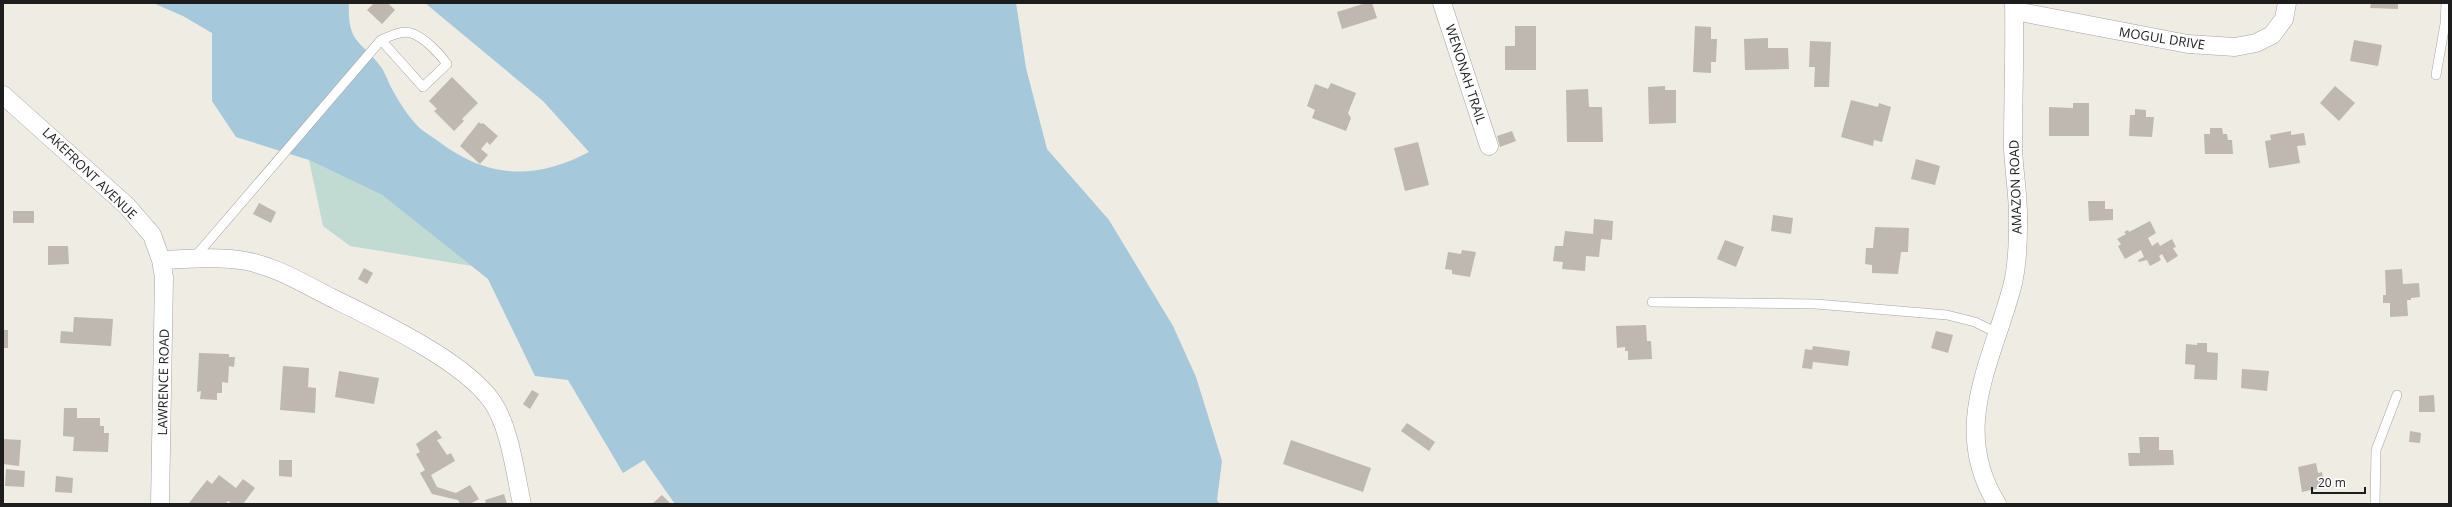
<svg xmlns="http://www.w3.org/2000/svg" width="2452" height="507" font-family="'Open Sans',sans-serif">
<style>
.wetland{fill:#c1dbd2}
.water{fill:#a5c8da}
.building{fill:#beb8b0}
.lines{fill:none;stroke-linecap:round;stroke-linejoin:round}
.lane-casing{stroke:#a4a4a4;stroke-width:10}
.street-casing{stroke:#a4a4a4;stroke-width:19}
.lane{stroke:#fff;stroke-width:9}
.street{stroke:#fff;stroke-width:18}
.labels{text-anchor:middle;stroke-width:4;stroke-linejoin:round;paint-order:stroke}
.street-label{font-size:13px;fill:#1d1d1d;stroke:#fff}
</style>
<rect width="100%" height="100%" fill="#eeece3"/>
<!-- wetland -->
<path class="wetland" d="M309,160L382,195L472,266L350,246L323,226Z"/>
<!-- water -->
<path class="water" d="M153,3H349C347,44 361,40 381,67C386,74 388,82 392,89C398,100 406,113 414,122C420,130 430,135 438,141C486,178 535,181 589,152L543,101L425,3H1016L1026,68L1047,149L1109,220L1173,326L1196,377L1222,461L1217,500L1220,504H675L644,460L623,473L568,380L535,376L488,279L382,195L309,160L236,137L212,101V33L183,16Z"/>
<!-- building -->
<path class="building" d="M374,3H388L395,10L382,24L367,10Z
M1366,3H1372L1377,18L1342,29L1337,12Z
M2371,3H2398V9L2370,8Z
M1515,26H1536V70H1505V46H1515Z
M1695,26L1711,27V39H1717L1716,62H1711V73L1693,72Z
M1768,38V48H1788L1789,69L1745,70L1744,39Z
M2354,40L2382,45L2378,66L2350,61Z
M1810,41L1831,42L1829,87H1814L1815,67H1809Z
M452,77L478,103L462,119L464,121L454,131L434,111L437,109L429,101Z
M1331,83L1356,93L1348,113L1351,118L1346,131L1312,118L1315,110L1307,106L1315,84L1328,89Z
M1665,86V90H1676V123L1649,124L1648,87Z
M2335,86L2355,103L2339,121L2320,103Z
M1588,89L1589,107H1602L1603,142H1567L1566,90Z
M1851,100L1878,107L1879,103L1891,107L1882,142L1874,140L1873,146L1841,137Z
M2073,103H2089V136H2049V107L2073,108Z
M2135,109L2146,110V117H2154L2152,137L2129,136L2130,115H2135Z
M479,122L481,124L483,123L498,136L490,145L487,142L481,149L488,155L480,164L460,146Z
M2210,128H2222L2223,134H2227L2228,140H2232L2233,154H2205L2204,134H2210Z
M1512,131L1516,141L1500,147L1497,136Z
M2291,131V135L2304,133L2306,145L2297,146L2300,163L2269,168L2265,141L2271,140L2270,135Z
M1418,142L1429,185L1405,191L1394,148Z
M1916,159L1940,166L1935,185L1911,179Z
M2088,201H2105V209H2113V220L2089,221Z
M259,203L276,212L271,223L253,214Z
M13,211H34V223H13Z
M1773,215L1793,218L1791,234L1771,231Z
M1594,219L1613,221L1612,240L1601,239L1599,257L1586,256L1585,271L1562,269L1563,262L1553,261L1555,246H1563L1565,231L1593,234Z
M2150,221L2156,233L2148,238L2152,246L2158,242L2160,246L2172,239L2176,247L2173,248L2178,256L2167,263L2162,254L2159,256L2161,260L2150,266L2147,260L2139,262L2138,260L2144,257L2141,250L2125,259L2118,246L2121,244L2117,239L2126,234L2124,232L2128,230L2129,232Z
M1875,227L1909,228L1908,252H1901L1898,274L1872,273V265L1865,264L1866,248H1873Z
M1725,240L1744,247L1736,267L1717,259Z
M48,246H68L69,264L48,265Z
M1462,250L1476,252L1470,277L1452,274V270L1445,269L1448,252L1461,254Z
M364,268L373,273L367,284L358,279Z
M2402,269L2403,284L2419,283L2420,297L2411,298V300H2407L2408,316L2390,317V303H2383V295H2386L2385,270Z
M74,317L113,319L111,346L60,343L61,331L73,332Z
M1646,325L1647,341H1651L1652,359L1628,360V351H1625V347L1617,348L1616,326Z
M3,330H8V348H3Z
M1936,331L1953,335L1948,353L1931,348Z
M2197,343H2207V352L2218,353L2217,380L2194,379L2195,365L2185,364L2186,344L2197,345Z
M1813,346L1850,351L1848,366L1813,362L1812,369L1802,368L1805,349L1812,350Z
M199,353L229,354V357H235L234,367L229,366L228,383L222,382V393H217V400L200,399L201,391L197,392Z
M283,366L309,368L308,387L316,388L315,413L280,410Z
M2242,369L2269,371L2267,391L2241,388Z
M339,371L379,378L374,404L335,397Z
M532,390L539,394L530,409L523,404Z
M2434,395L2435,412H2419V396Z
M64,408H77V418H100V426H104V433H109L108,452L73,451L74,437L63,436Z
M1407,423L1435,442L1429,451L1401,431Z
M436,430L442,438L437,440L447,455L451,453L455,461L431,475L437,487L456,493L470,485L479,499L470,504H460L458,500L432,494L420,473L425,470L416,454L420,452L416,444Z
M2410,431L2421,433L2420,443L2409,442Z
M2139,437H2159V450H2173L2174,465L2129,466L2128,453H2140Z
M3,439L21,440L19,466L3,464Z
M1291,440L1371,468L1363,492L1283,464Z
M279,460H292V477L279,476Z
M2316,463L2318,473L2322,472L2324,487L2302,492L2298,467Z
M6,469L25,471L24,487L5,486Z
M219,475L236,488L243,479L255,488L243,504H232L228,501L225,504L189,503L207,480L212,484Z
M56,476L73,478L72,493L55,492Z
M504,494L507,504H486L485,500Z
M662,495L671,504H652Z"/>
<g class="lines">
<!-- lane casing -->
<g class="lane-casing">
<path id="lane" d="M2436,75L2445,24L2446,3
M194,258L381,40C390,36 402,30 411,33C424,37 440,54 447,64L423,87L381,40
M1652,302L1816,304L1947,315L1975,322L1997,333
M2375,504L2376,450L2397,395"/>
</g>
<!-- street casing -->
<g class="street-casing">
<path id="street" d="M1442,3L1489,146
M2015,11L2188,44L2235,47L2256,43L2272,35L2284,19L2287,3
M3,95L127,206L152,235L161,260L164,277L160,504
M161,260C190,259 218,256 246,261C277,267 304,284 332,298C377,320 462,360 491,400C510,426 515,473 522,504
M1997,504C1950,428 1992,362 2012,287C2017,268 2018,243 2018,224C2019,199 2014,173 2013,148C2013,100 2015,51 2014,3"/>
</g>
<!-- lane -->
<use href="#lane" class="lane"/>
<!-- street -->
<use href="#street" class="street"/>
</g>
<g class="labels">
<!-- street labels -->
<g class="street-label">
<text transform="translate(2162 38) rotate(9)" y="5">MOGUL DRIVE</text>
<text transform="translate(1466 74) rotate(72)" y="5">WENONAH TRAIL</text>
<text transform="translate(90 173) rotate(44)" y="5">LAKEFRONT AVENUE</text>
<text transform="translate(2015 187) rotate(-92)" y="5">AMAZON ROAD</text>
<text transform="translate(163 382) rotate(-89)" y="5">LAWRENCE ROAD</text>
</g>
</g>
<!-- border -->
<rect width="2452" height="507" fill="none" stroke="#1d1d1d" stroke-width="8"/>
<!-- scale -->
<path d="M2312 487v6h53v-6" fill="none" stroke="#1d1d1d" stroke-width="2"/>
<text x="2318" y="487" font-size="12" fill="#1d1d1d" stroke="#ffffff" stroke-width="3" paint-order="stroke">20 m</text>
</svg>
